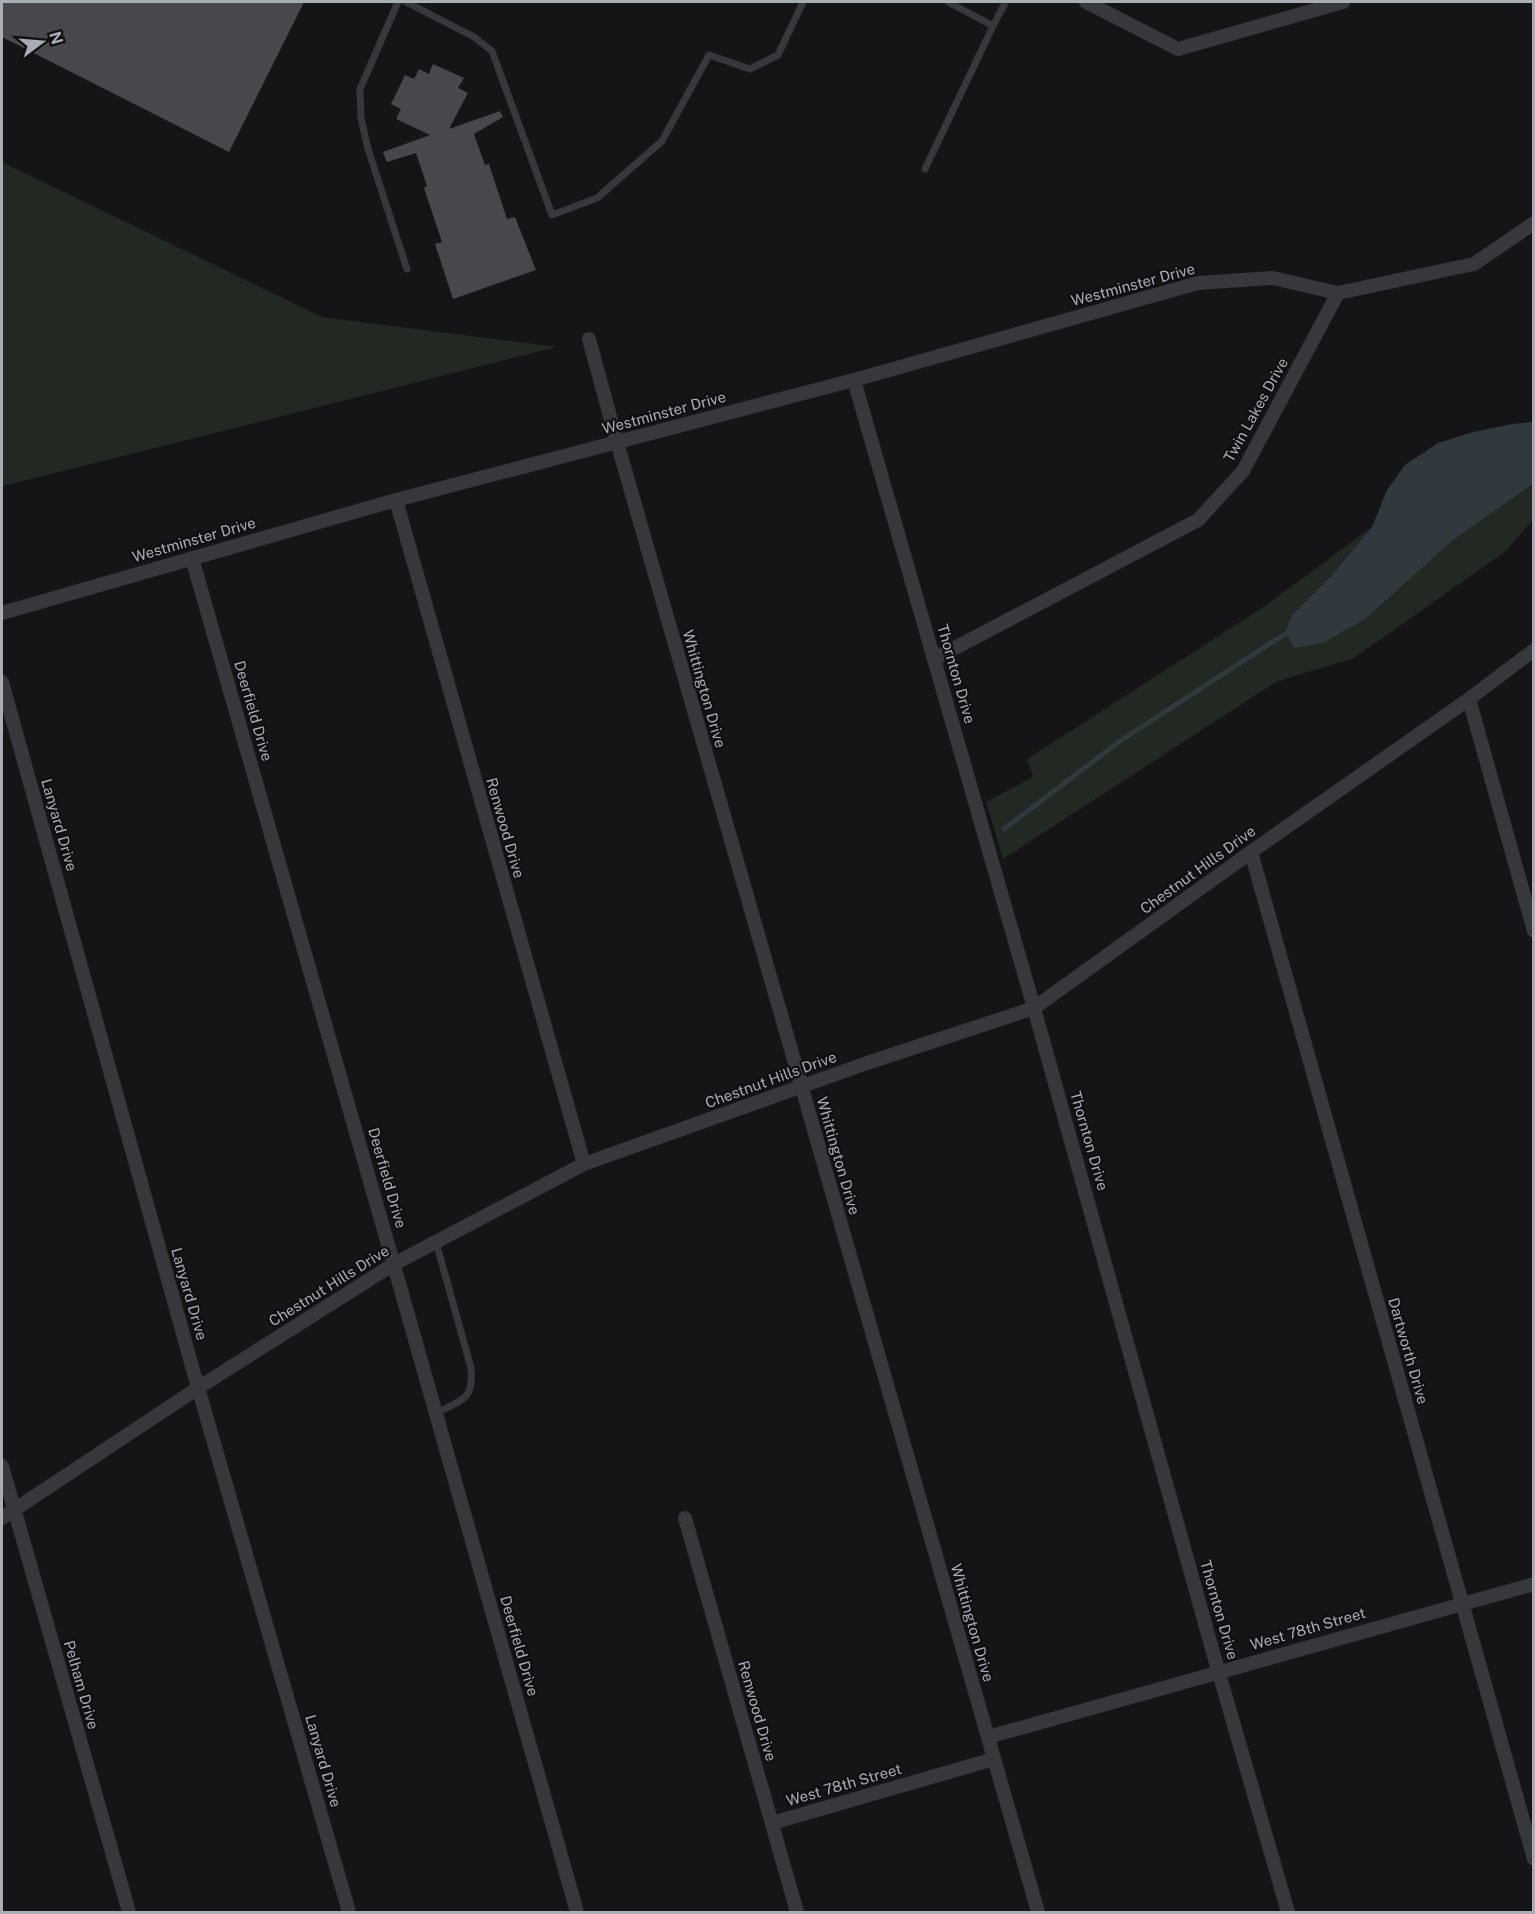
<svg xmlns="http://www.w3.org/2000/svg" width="1535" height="1914" font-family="'Public Sans',sans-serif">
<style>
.green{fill:#222822}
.water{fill:#30393e}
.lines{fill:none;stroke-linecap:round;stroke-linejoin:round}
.stream{stroke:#30393e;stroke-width:5}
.building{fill:#47484c}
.service{stroke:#37383b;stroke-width:7}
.minor{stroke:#37383b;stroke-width:14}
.labels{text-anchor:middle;stroke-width:4.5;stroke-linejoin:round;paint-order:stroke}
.street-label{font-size:15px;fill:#a9adb5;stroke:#101012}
</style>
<rect width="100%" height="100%" fill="#151517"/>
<!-- green -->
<path class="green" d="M2,162L322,317L557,347L2,486Z
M1533,484V520L1506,551L1354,658L1276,682L1003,859L986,802L1033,777L1027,759L1265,606L1372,527L1331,576L1292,615L1453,540Z"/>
<!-- water -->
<path class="water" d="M1533,422V484L1453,540L1365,619L1323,643L1295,648L1285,633L1292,615L1331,576L1372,527L1387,490L1405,465L1438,443L1473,432L1512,424Z"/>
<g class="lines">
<!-- stream -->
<path class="stream" d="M1004,829L1120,741L1291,630"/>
</g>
<!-- building -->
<path class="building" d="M2,2H304L229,152L2,37Z
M433,64L464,78L458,88L468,93L449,129L500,111L503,117L474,134L485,165L489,164L507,219L515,217L536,270L453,299L435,244L442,242L424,188L427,186L416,153L387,162L383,152L430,135L396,119L401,109L391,104L405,75L414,79L419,69L429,74Z"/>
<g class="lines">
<!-- service -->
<path class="service" d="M398,2L360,89L361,118L368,149L407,269
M406,2L474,37L492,51L552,215L597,198L662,141L709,55L750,69L778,55L803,2
M948,2L993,26L1004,5
M925,169L993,26
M436,1242L471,1368C474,1400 462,1400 436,1413"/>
<!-- minor -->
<path class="minor" d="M1086,2L1178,49L1343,2
M589,339L617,442L1038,1912
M854,380L1034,1008L1214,1656L1288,1912
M396,500L584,1164
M192,558L399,1283L577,1912
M2,613L396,500L854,380L1198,283L1273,278L1338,293
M934,659L1198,520L1243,471L1338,293L1474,264L1534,223
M2,682L193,1370L349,1912
M1469,699L1534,931
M1251,852L1534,1859
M2,1466L129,1912
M2,1518L198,1388L394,1264L584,1164L867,1063L1034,1008L1251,852L1469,699L1534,650
M685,1518L797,1912
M988,1737L1534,1584
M772,1823L994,1759"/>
</g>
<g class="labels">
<!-- street labels -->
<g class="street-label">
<text transform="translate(1133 285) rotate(-15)" y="5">Westminster Drive</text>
<text transform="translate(1256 410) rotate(-61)" y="5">Twin Lakes Drive</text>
<text transform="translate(664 413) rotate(-15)" y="5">Westminster Drive</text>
<text transform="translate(194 540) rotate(-16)" y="5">Westminster Drive</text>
<text transform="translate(956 674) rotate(74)" y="5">Thornton Drive</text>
<text transform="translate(704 689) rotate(74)" y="5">Whittington Drive</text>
<text transform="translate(253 711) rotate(74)" y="5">Deerfield Drive</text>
<text transform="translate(59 825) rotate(74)" y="5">Lanyard Drive</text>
<text transform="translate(505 828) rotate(74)" y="5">Renwood Drive</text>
<text transform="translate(1198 870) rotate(-36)" y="5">Chestnut Hills Drive</text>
<text transform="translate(771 1080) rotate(-20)" y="5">Chestnut Hills Drive</text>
<text transform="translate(1089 1141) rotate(74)" y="5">Thornton Drive</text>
<text transform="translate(838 1156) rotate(74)" y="5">Whittington Drive</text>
<text transform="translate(387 1178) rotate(74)" y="5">Deerfield Drive</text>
<text transform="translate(329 1286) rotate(-32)" y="5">Chestnut Hills Drive</text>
<text transform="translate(189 1294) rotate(74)" y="5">Lanyard Drive</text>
<text transform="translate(1408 1351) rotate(74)" y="5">Dartworth Drive</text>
<text transform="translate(1219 1610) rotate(74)" y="5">Thornton Drive</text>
<text transform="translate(972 1623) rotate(74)" y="5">Whittington Drive</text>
<text transform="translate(1308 1629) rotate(-16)" y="5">West 78th Street</text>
<text transform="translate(519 1646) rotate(74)" y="5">Deerfield Drive</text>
<text transform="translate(81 1685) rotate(74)" y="5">Pelham Drive</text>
<text transform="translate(757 1711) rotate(74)" y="5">Renwood Drive</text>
<text transform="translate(323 1761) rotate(74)" y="5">Lanyard Drive</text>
<text transform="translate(844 1785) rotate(-16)" y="5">West 78th Street</text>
</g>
</g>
<!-- border -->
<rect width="1535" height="1914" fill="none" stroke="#a9adb5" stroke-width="6"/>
<!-- north arrow -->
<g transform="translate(42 42) rotate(74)" stroke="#101012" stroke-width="4.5" paint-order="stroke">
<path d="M0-4.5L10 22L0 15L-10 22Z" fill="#a9adb5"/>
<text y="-9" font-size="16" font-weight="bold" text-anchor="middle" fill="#a9adb5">N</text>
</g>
</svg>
